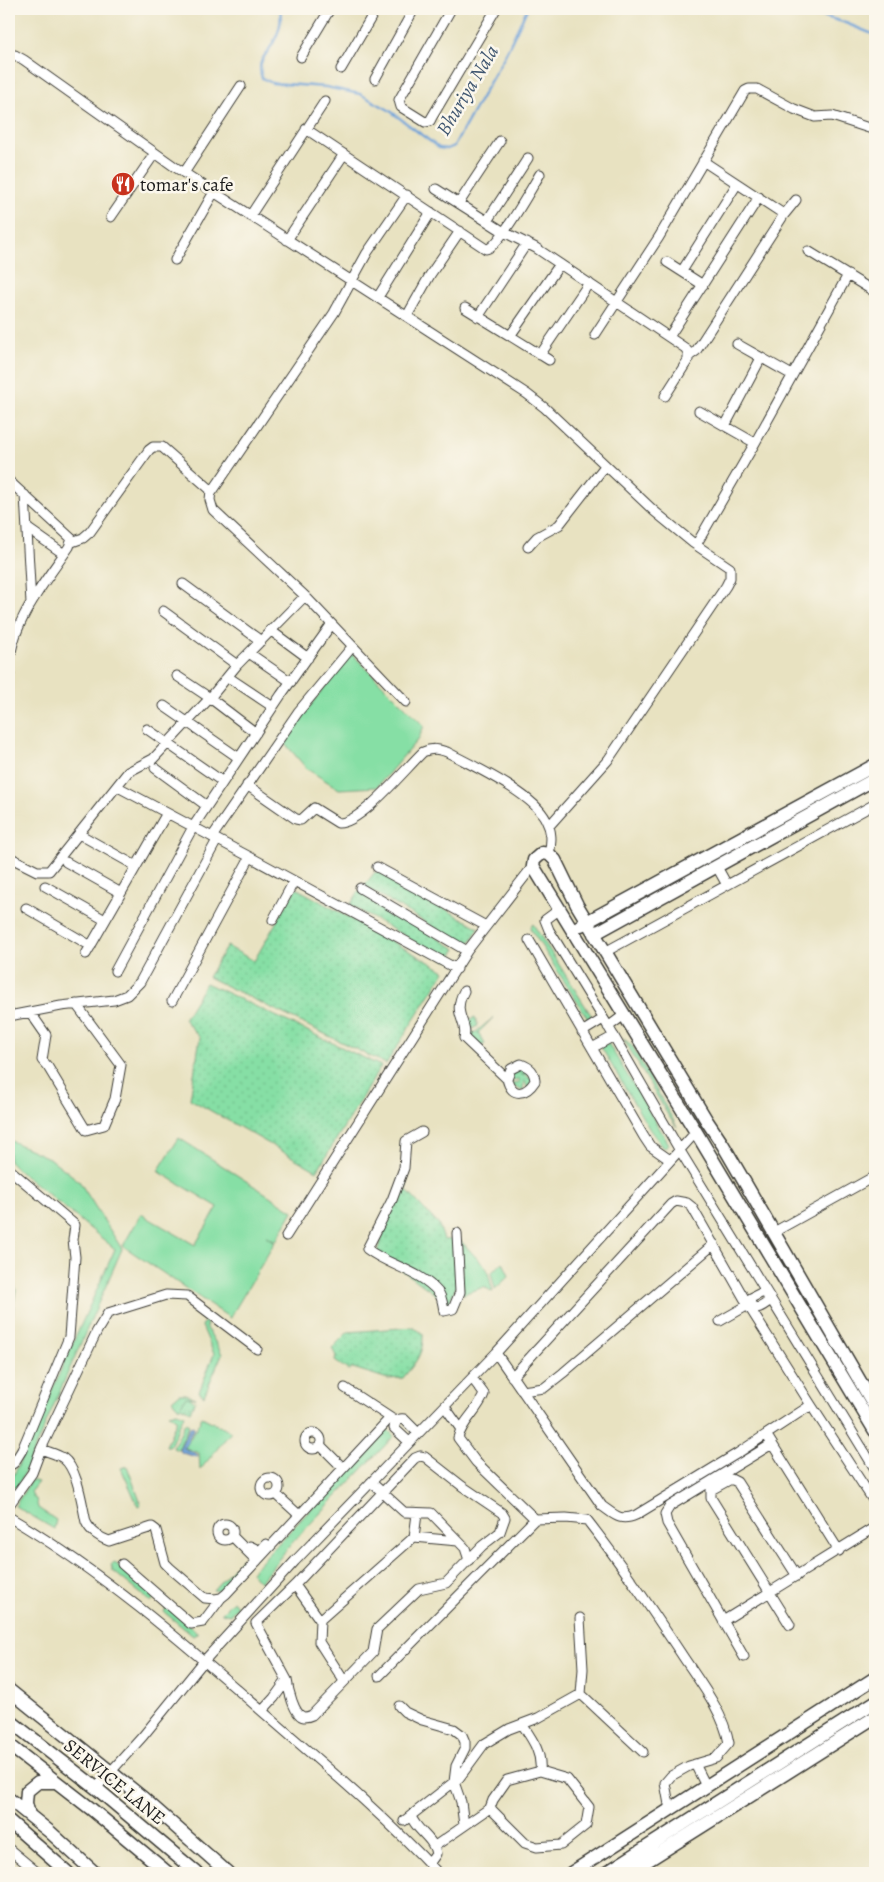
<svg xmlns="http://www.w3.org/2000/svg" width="884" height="1882" font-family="Alegreya,serif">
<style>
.grass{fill:url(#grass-dots);stroke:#517e60}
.park{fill:url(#park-tufts);stroke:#517e60}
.garden{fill:#86dfa5;stroke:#517e60}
.water{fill:url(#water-ripples);stroke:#445e7a}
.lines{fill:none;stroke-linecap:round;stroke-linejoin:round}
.stream{stroke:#6ba0d8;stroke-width:2.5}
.street-casing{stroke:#3b3a35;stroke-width:11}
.secondary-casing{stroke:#3b3a35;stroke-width:15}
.street{stroke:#fff;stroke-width:9}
.secondary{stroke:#fff;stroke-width:12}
.labels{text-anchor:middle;stroke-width:5;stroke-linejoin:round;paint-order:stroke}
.poi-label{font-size:19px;fill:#1c1c1c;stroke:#fbf7ec;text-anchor:start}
.street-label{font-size:19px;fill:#1c1c1c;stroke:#fbf7ec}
.water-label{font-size:20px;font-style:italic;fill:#405771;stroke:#fbf7ec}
</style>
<defs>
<pattern id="grass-dots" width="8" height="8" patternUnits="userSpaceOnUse" patternTransform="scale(1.25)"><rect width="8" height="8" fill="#86dfa5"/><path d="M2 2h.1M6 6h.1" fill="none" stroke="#73bf8d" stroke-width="1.8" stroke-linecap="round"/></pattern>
<pattern id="park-tufts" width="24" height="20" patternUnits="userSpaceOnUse" patternTransform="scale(1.25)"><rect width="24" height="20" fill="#86dfa5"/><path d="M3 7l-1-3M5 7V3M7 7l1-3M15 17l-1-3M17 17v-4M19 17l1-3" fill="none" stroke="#73bf8d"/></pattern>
<pattern id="water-ripples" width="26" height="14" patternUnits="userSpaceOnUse" patternTransform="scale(1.25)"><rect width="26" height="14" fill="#6ba0d8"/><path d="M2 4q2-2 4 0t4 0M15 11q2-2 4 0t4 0" fill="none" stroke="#5782ae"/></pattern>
</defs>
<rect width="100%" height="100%" fill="#fbf7ec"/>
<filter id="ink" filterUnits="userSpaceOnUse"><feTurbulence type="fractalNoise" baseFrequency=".02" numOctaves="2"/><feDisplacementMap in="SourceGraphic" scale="10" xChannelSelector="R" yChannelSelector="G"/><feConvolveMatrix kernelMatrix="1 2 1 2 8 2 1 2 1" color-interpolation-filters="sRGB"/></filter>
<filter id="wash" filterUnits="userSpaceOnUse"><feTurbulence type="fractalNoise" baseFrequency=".0096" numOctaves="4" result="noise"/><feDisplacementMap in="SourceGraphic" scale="20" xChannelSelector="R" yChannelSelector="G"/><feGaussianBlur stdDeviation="1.12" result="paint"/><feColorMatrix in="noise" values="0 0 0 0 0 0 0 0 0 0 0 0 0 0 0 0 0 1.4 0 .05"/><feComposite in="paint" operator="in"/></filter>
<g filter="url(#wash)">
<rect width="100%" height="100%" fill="#e8e2c1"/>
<!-- grass -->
<path class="grass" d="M375,872L382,873L479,928L467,947L364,886Z
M296,888L445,971L386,1064L208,977L227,946L254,961Z
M359,891L456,949L448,961L350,905Z
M206,983L381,1066L317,1171L190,1099L200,1038L184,1019Z
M407,1164L406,1190L439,1225L444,1240L454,1239L456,1285L449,1304L377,1252Z
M414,1327L423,1334C424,1354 415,1363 403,1378L388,1379L353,1368L348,1370L335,1361L336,1356L332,1348L348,1332Z"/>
<!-- park -->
<path class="park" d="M186,1396L195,1401L190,1411L180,1406Z"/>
<!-- garden -->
<path class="garden" d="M351,653L424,726L419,738L377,787L339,789L307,769L283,741Z
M533,924L591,1015L590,1022L530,928Z
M461,1004L469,1020L475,1017L478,1026L467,1031Z
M494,1017L478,1033L485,1044L476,1048L466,1037L469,1033L476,1032Z
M623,1038L633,1047L677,1127L669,1117Z
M608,1043L669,1144L664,1148L650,1130L601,1047Z
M520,1065L534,1075L520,1074L533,1079L528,1089L524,1080L523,1091L510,1085L519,1082V1079L509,1081L513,1068Z
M179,1138L293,1211L276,1241L266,1236L275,1242L230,1318L123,1246L141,1214L195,1245L218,1207L158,1171Z
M9,1140L51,1159L79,1181L122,1249L18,1487H9V1486L115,1249L9,1162Z
M461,1241L487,1269L493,1292L484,1287L463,1294Z
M503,1262L509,1276L495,1289L491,1273Z
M9,1274L14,1282L16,1290L9,1342Z
M206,1319L207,1328L222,1354L204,1396L199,1392L214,1354L202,1326Z
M179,1394H186L196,1398L186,1397L179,1408L172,1400Z
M177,1412L184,1415L170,1446H166L177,1420L169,1414Z
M202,1417L231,1432L200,1470L199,1453L185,1448Z
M185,1423L189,1425L178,1450L173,1448Z
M387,1429L394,1436L292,1543L260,1582L251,1572Z
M127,1466L141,1504L138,1506L121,1468Z
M31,1480L38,1482L31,1491L33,1497L36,1499L38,1508L56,1520L54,1529L15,1506Z
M241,1559L246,1564L220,1591L213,1590Z
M114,1562L155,1596L151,1602L113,1571L111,1565Z
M233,1601L237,1606L230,1615L221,1613Z
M166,1608H170L198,1633L193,1636L164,1612Z"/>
<!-- water -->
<path class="water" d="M193,1426L194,1428L184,1448L198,1455L197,1457L182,1453L179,1449L190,1427Z"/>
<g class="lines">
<!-- stream -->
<path class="stream" d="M280,9C282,20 279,33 273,43C266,57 256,60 262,78L272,83L326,87L360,94L389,110L439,148L447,149L454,146L505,55L527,9
M798,9L843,22L875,35"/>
</g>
</g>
<g filter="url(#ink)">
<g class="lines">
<!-- street casing -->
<g class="street-casing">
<path id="street" d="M451,9L399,100L401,107L425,122L430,121L432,117L496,9
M9,56L15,55L24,60L175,167L527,394L545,408L654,511L693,543L730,568V578L726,586L608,760L549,826
M301,57L330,9
M341,69L376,9
M375,79L414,9
M306,129L486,249C498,249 532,187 540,174
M184,173L241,86
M436,189L504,232L536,248L685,348L688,352V360L665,396
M459,203L500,141
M250,216L325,101
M783,216L796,200
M111,217L155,153
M487,221L528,158
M287,240L344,154
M808,251L875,292
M175,260L214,192
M667,262L703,285
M682,271L737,184
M378,297L431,212
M465,308L549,360
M407,316L430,275L460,231
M478,317L527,243
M595,335L659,237L745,91L749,89H757L794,109L815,117L832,116L875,130
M510,336L560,264
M669,337L759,197
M737,344L792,375
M540,355L589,283
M689,356L696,351L783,216L782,213L703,161
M699,411L755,443
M725,426L761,358
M9,481L72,539L69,547C45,582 6,628 10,673
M212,492L334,313L367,253L407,195
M25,495L31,603
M27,528L64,554
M72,542L83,538L90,532L149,450L153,447H162L211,490L210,500L213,510L305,596L406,702
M696,545L755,443L848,275
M528,547L537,537L559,525L605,466
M183,584L261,641
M163,611L237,665
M270,630L308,658
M249,653L291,682
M177,676L210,698L256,733
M228,677L273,707
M164,706L239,758
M147,729L223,782
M155,768L207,806
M247,785L296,819L301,820L314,808L338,823C361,824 406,768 423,752C432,748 438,749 447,752C473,766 534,794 546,820C552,831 552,841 549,854
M118,787L250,857L457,969
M79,834L136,866
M212,837L298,712L352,647
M9,857L37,871H49L128,772L153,759L210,698L237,665L305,596
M66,862L121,893
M377,867L486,926
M717,867L727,885
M45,886L105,920
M360,888L467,951
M26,908L91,946
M560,909L545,920L549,930L605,1021L679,1149L875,1469
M273,920L294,881
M529,940L644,1137L650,1146L670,1160
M605,952L875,804
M86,954L167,813
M115,971L193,827L281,695L331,625
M464,991C451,1015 469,1022 464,1038L507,1079C512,1098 526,1095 535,1081C534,1071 531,1068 521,1064L511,1069L507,1079
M172,1001L250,857
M30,1012L46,1035L42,1060L48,1067L86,1130L104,1125L115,1099L121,1065L76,1004
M9,1016L61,1006L114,1000L127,995L140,982L217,840
M608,1027L624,1015
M582,1032L603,1019
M592,1048L614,1036
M422,1132L406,1141L404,1168L392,1200L367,1249C389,1266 419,1270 438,1292C442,1296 443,1305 444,1311L453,1309L460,1292L457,1233
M9,1169L75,1225L73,1240L75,1257L69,1337L22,1450L14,1463L9,1466
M774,1232L875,1176
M286,1236L467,951L533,866
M750,1304C757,1311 761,1307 768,1302V1296
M750,1304L751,1298L761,1293H765L768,1296
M720,1321L750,1304
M496,1353L602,1506C615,1515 620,1522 636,1515L738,1453L811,1405
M512,1377L671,1204L676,1201L687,1203L692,1207L748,1305L811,1405L875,1503
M472,1378L484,1394C478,1411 462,1421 458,1438L476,1462L535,1519
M345,1388L397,1422
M522,1391L544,1388L563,1373L714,1244
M445,1407L460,1428
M305 1441a8 8 0 1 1 16 0a8 8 0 1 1-16 0Z
M769,1439L839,1551
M409,1442L394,1428C395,1422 398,1418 404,1419L418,1433
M320,1445L343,1468
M41,1449C48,1452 57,1454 63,1458C78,1469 82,1505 86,1522C90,1531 100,1538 109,1541L152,1527L156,1530L165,1563L170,1568L205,1598L215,1599L221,1598L226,1594L390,1418
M261 1487a9 9 0 1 1 18 0a9 9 0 1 1-18 0Z
M371,1482L404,1512L431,1513L465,1548L469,1560
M276,1494L299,1515
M9,1505L32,1473L41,1449L97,1331L108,1313L166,1295L187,1296L257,1349
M9,1517C101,1571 183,1642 263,1712C323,1764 384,1815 438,1873
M217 1532a8 8 0 1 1 16 0a8 8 0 1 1-16 0Z
M233,1537L257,1561
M414,1537L417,1514
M250,1546L260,1551L266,1544
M122,1564L191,1624L203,1622L221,1598
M295,1585L320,1620
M723,1621L875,1527
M790,1625L711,1498V1490L731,1479L737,1482L797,1576
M744,1657L667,1523L665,1514L670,1506L772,1444
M379,1676L535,1519L566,1518L587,1520C620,1562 650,1607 680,1652C698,1680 723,1710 729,1743L716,1758L689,1766L671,1776L665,1783L670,1810
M344,1681L319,1642L320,1620L414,1537L458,1541
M581,1694L643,1752
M399,1706L405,1712L422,1720L454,1729L462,1735L465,1742V1748L456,1766L454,1782L461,1802L464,1825
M262,1711L274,1698L287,1680L256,1623L295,1585L415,1458L420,1456L425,1457L462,1486L502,1513L505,1518L500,1532L482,1546L446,1583L419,1589L377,1629L373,1652L312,1715C310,1716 306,1717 304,1717C294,1716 288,1688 287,1680
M695,1764L706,1786
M96,1788L143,1736L204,1661L295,1561L496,1353L696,1132
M490,1808L493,1800L507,1780L540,1771
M411,1816C416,1831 434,1838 436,1854L429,1864
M404,1821L459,1778L484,1744L509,1729L538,1718L581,1694L583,1669L580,1618
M435,1846L490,1808L525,1843L537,1847L561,1845L586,1825L589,1807L567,1779L540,1771C542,1752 532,1739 522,1724
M9,1849L38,1873"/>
</g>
<!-- secondary casing -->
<g class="secondary-casing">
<path id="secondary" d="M581,925L875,765
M594,934L875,779
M875,1407L723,1145L707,1121L577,905L555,860L549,854L542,853L534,860L533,866L696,1132L875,1431
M9,1690L143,1798L228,1873
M9,1720L96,1788L197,1873
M9,1745L90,1808L168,1873
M9,1799L50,1832L95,1873
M29,1815L26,1803L27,1791L38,1782H56
M9,1821L68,1873
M571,1873L875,1678
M606,1873L875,1702
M628,1873L875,1717"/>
</g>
<!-- street -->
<use href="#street" class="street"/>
<!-- secondary -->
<use href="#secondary" class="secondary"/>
</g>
</g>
<!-- icons -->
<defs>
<g id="restaurant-disc" transform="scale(1.25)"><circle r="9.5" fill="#c8321e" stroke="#fbf7ec"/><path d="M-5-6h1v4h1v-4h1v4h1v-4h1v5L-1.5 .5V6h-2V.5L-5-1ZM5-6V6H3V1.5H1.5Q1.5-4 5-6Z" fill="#fff"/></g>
</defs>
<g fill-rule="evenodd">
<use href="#restaurant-disc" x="123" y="184"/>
</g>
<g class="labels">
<!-- poi labels -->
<g class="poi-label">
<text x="140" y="191">tomar's cafe</text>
</g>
<!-- street labels -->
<g class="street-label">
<text transform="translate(115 1781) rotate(39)" y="7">SERVICE LANE</text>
</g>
<!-- water labels -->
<g class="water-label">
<text transform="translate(467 90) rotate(-59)" y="7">Bhuriya Nala</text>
</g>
</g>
<!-- margin -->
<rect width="884" height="1882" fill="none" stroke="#fbf7ec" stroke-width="30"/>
</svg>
